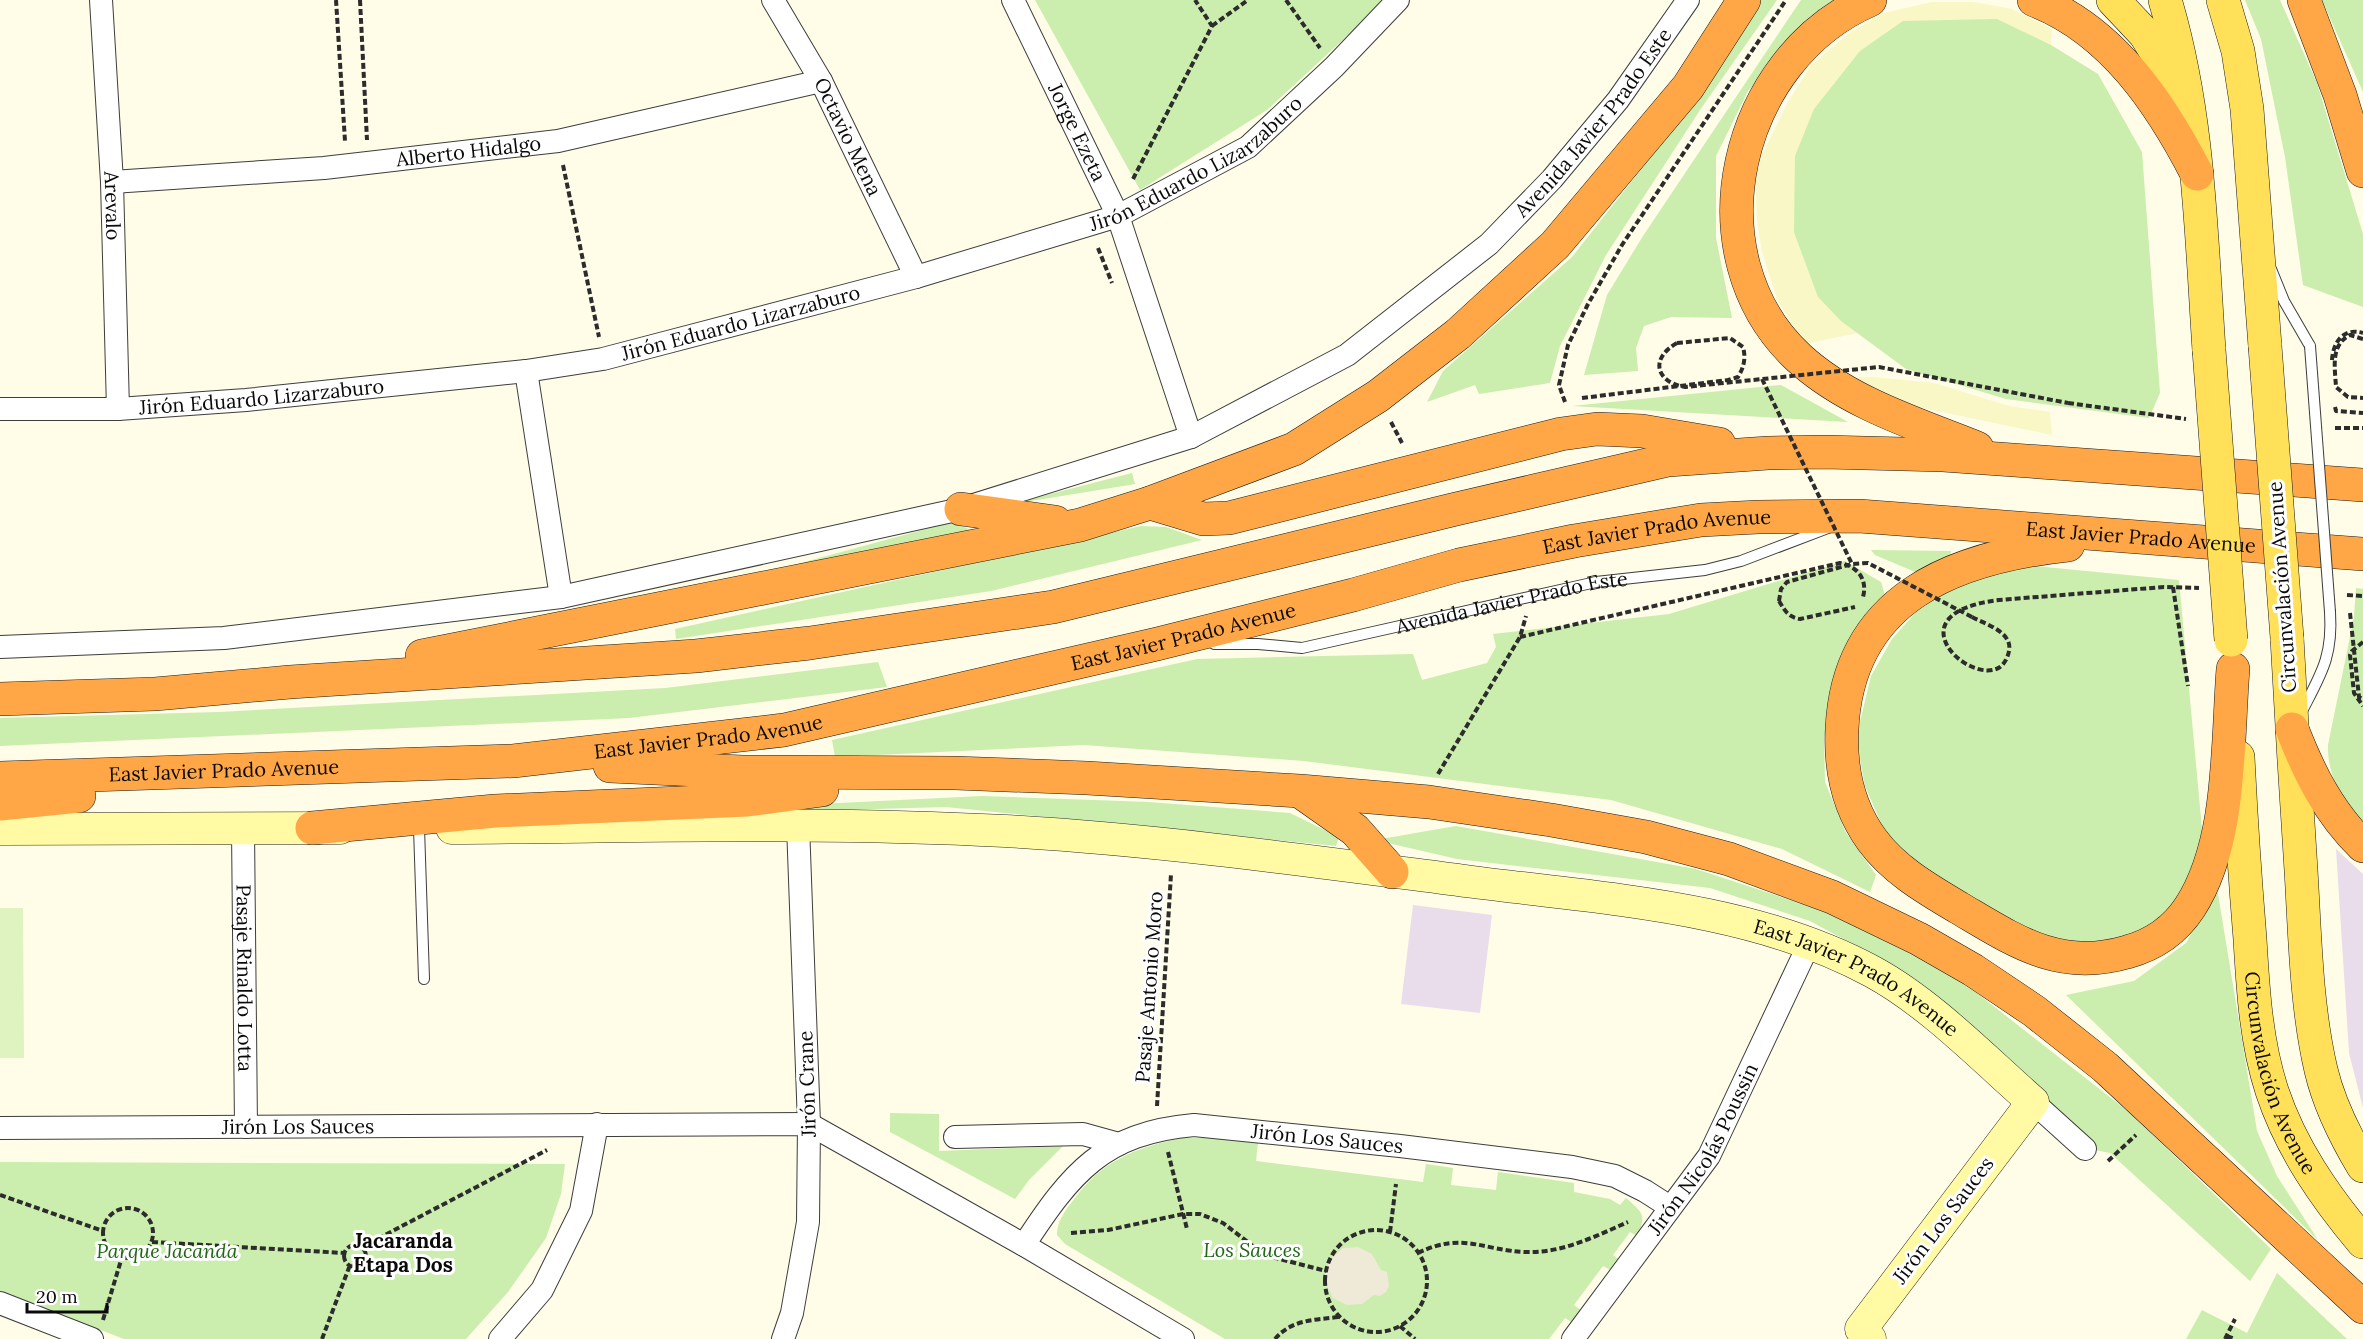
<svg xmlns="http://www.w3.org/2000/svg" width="2363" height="1339" font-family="Lora,serif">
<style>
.industrial{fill:#eaddeb}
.farmland{fill:#f8f7c5}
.green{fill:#cbedad}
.pitch{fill:#dff3c0}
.plaza{fill:#efead7}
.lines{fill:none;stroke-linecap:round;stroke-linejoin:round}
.lane-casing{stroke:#3d3d3d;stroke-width:12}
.street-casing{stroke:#3d3d3d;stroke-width:24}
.secondary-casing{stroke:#2c2c2c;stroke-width:33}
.primary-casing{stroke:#1b1b1b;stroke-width:34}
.highway-casing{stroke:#1b1b1b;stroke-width:34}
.path{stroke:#2c2c2c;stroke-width:4;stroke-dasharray:6 3;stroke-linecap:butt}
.lane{stroke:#fff;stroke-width:10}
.street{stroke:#fff;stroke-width:22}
.secondary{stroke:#fffaa3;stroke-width:32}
.primary{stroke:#ffe058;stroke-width:33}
.highway{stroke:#ffa646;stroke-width:33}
.lane-bridge-casing{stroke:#3d3d3d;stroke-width:12;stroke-linecap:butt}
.primary-bridge-casing{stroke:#1b1b1b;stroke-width:34;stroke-linecap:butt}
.path-bridge{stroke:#2c2c2c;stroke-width:4;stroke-dasharray:6 3;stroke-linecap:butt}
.lane-bridge{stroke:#fff;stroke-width:10}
.primary-bridge{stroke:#ffe058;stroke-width:33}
.labels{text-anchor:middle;stroke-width:6;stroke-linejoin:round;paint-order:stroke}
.street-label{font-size:20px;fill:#0a0a0a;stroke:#fff}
.park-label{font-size:20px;font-style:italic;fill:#216715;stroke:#fff}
.neighbourhood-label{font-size:21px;font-weight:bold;fill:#0a0a0a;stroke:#fff}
</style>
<rect width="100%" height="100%" fill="#fffce8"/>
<!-- industrial -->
<path class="industrial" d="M2336,849L2363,874V1108L2349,1053Z
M1413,905L1492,915L1480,1013L1401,1004Z"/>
<!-- farmland -->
<path class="farmland" d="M1932,2H1973L2012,9L2052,29L2051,45L1997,19L1834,314L1858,333L1804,344L1778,301L1762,252L1757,219L1755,179L1762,155L1788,102L1812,64L1851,32L1884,13Z
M1873,377L1934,383L2009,406L2050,412L2052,435L1918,407L1880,394L1853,378Z"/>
<!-- green -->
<path class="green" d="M1035,0H1386L1267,110L1140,190Z
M1757,0H1777L1700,110L1606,255L1560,346L1550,383L1479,394L1475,385L1427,402L1443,371L1572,257L1691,106Z
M1801,0H1845L1791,42L1748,91L1716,156V238L1732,318L1671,317L1644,326L1636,348L1638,371L1584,375L1607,295L1643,236Z
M2245,0H2280L2317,83L2363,234V307L2303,285L2285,157L2261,39Z
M2322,0H2363V92Z
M1997,19L2051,45L2098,74L2142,152L2160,393L2149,418L2006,399L1906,369L1841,321L1818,297L1794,232L1795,156L1814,109L1860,51L1903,21Z
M1781,385L1848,422L1572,406Z
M1132,473L1135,484L1007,505Z
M952,522L971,530L686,594Z
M1141,526L1166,527L1202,540L991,591L676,639L675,629Z
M1871,550L1951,551L1950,557L1920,574L1875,555Z
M1845,561L1881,582L1885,595L1852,636L1831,698L1824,738L1825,782L1845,831L1876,875L1870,892L1782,849L1611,800L1304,761L1084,745L835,757L832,740L1197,659L1413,654L1422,680L1487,663L1496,647L1493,634L1669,614Z
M2025,565L2179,580L2203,840L2195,875L2165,914L2146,927L2105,944L2066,943L2008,921L1929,873L1893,843L1881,823L1865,786L1861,765L1858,740L1860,722L1871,676L1892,639L1917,611L1953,586Z
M2356,588L2363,589V831C2346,802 2327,779 2328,745L2354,617Z
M878,662L887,687L629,718L0,746V718L219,712L665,688Z
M982,796L1149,802L1290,813L1339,837L1336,846L946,807L734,813L735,808Z
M1456,826L1696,869L1821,910L1946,969L2129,1112L2271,1249L2250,1281L2110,1153L2095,1150L1882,960L1810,921L1710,888L1457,859L1375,840Z
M2217,888L2257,1131L2277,1176L2318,1240L2066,995L2134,981L2186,943Z
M890,1113L939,1114V1151L1063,1146L1029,1180L1015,1199L890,1132Z
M1182,1138H1212L1258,1142L1256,1161L1423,1182L1426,1164L1453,1168L1451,1185L1496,1190L1498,1172L1574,1183V1192L1610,1199L1620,1205L1626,1198C1643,1213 1647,1215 1637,1236L1630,1232L1613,1255L1620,1260L1612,1271L1603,1266L1574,1305L1582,1311L1573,1323L1565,1318L1549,1339H1225L1065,1244L1057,1235C1057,1222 1064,1212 1072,1202C1101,1161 1134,1148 1182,1138Z
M0,1162L565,1164L561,1194L546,1238L508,1292L466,1339H124L0,1291Z
M2277,1273L2347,1339H2186L2202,1310L2247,1333Z"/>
<!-- pitch -->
<path class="pitch" d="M0,908H23L24,1058H0Z"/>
<!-- plaza -->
<path class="plaza" d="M1358,1247L1372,1254L1381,1270L1387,1272L1389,1286L1386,1292L1380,1296L1374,1295L1362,1304L1347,1305L1333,1298L1324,1280L1326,1271L1329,1261L1343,1248Z"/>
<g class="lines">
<!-- lane casing -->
<g class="lane-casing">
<g id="lane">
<path d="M2271,269L2284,301L2310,346"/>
<path id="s1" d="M1214,644H1258L1302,648L1596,582L1705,570L1741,561L1828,528"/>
<path d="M2301,713C2321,674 2333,657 2330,612"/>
<path d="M419,828L424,979"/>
</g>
</g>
<!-- street casing -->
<g class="street-casing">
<g id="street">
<path id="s2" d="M101,0L112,182L118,409"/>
<path id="s3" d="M773,0L821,81L916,277"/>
<path id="s4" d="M1013,0L1118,216L1191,437"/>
<path id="s5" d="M112,182L324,168L558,141L821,81"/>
<path d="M526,371L561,597"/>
<path id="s6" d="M0,409H118L246,400L526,371L603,359L916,277L1118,216L1248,147L1334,67L1398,0"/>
<path id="s7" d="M0,647L224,638L561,597L961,509L1191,437L1347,355L1489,244L1552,179L1618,100L1688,0"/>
<path id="s8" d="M243,830L246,1127"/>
<path d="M2033,1102L2085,1149"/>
<path id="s9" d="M0,1128L809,1124L1024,1245L1183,1339"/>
<path d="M955,1137L1083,1134L1119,1144"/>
<path id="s10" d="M1024,1245C1071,1173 1103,1133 1194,1125L1400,1146L1572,1167L1615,1176L1645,1191L1670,1207"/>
<path d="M0,1303L92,1339"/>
<path d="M500,1339L542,1290L581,1211L597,1124"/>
<path d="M783,1339L792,1313L808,1222L809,1124L798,825"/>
<path id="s11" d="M1573,1339L1709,1156L1809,944"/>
</g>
</g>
<!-- secondary casing -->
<g class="secondary-casing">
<g id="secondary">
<path id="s12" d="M452,828C636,827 821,821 1005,831C1162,840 1318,862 1473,882C1605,899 1754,907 1873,972C1930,1003 1984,1059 2033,1102L1861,1329L1870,1339"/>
<path d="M0,829L340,828"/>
</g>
</g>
<!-- primary casing -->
<g class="primary-casing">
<g id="primary">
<path d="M2113,0L2145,34L2178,87"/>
<path d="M2165,0C2199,113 2201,233 2209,350"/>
<path d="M2223,0L2238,51L2247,109L2265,346"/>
<path d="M2287,638C2291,715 2296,793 2301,870C2305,936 2306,1006 2321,1070C2329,1104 2345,1136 2363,1166"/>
<path id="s13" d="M2238,757C2241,818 2245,878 2250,939C2253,990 2256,1042 2272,1091C2291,1148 2325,1197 2363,1242"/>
</g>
</g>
<!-- highway casing -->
<g class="highway-casing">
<g id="highway">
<path d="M1870,0C1735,58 1687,254 1799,358C1848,403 1917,424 1977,448"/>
<path d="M2034,0C2112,30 2161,104 2197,174"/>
<path d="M2304,0L2340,95L2363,171"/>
<path d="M1150,503L1203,519L1229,518L1561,434L1597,429L1642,431L1719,444"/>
<path d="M961,509L1055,522"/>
<path d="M2068,545C1955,557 1848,597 1842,729C1840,768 1848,807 1872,840C1894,870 1927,889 1959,908C2015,941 2059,972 2127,952C2153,945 2175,930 2190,907C2232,842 2227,744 2233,669"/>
<path d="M422,656L1080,525L1150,503L1294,449L1378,396L1458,334L1555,245L1688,87L1744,0"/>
<path d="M0,699L155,694L290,682L696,656L810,643L1053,607L1456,509L1668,460L1768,453L1825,452L1943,455L2363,485"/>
<path d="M2292,729C2309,773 2329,813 2363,846"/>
<path d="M610,766L743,772L955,773L1087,778L1300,791L1429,802L1551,820L1646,837L1729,859L1832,897L1919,939L1973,970L2034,1011L2105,1067L2363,1307"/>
<path id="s14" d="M0,778L513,761L784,730L1157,644L1353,595L1459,565L1574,541L1701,520L1758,517L1859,516L2363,554"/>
<path d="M1301,792L1355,830L1392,872"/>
<path d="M0,804L79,796"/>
<path d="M312,828L495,811L747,800L822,790"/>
</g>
</g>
<!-- path -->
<path class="path" d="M336,0L345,141
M360,0L367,140
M1286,0L1320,48
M1212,26L1248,0
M563,165L599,337
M1133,179L1212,26L1195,0
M1098,248L1112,283
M2363,339L2350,335C2330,345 2335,368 2336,387L2348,397L2363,398
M2332,360C2333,343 2343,327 2363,333
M1582,398L1728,380L1738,377C1744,367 1746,358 1743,347L1730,338L1677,343
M1565,402L1559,385L1568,345L1588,304L1622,245L1786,0
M2068,403L2186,419
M2335,407L2336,411L2363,413
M1391,422L1402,443
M2335,428H2363
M2173,587L2188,686
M2347,595L2363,596
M1779,601C1785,611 1788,617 1800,619L1855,607
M1972,617C1985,624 2013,632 2009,651C2008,657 2005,663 2000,667C1970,687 1890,613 1999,600L2164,587L2199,588
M1520,637L1840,563C1857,566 1868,579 1863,597
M2363,642L2352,651L2350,655L2354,693L2363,706
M1438,774L1520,637L1526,616
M1157,1106L1171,874
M1168,1152L1187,1229
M2108,1161L2136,1135
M0,1195L103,1231
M103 1233a25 25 0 1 1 50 0a25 25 0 1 1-50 0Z
M1325 1281a51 51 0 1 1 102 0a51 51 0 1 1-102 0Z
M1390,1232L1396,1184
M1071,1233L1108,1230L1183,1214H1200L1223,1223L1253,1246L1276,1258L1326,1271
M152,1242L344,1253
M344 1256a11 11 0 1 1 22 0a11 11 0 1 1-22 0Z
M362,1247L547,1150
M1418,1253C1463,1231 1483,1251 1527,1252C1563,1253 1596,1236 1628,1222
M103,1320L122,1257
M1400,1326L1415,1339
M2227,1336L2235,1339
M322,1339L350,1265
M1275,1339C1292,1319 1315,1320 1339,1317
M2225,1339L2235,1319"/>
<!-- lane -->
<use href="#lane" class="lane"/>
<!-- street -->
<use href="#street" class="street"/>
<!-- secondary -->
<use href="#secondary" class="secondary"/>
<!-- primary -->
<use href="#primary" class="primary"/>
<!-- highway -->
<use href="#highway" class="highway"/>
<!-- lane-bridge casing -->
<g class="lane-bridge-casing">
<path id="lane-bridge" d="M2310,346L2330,612"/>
</g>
<!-- primary-bridge casing -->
<g class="primary-bridge-casing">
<path id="primary-bridge" d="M2265,346L2287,638
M2209,350L2231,640"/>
</g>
<!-- path-bridge -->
<path class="path-bridge" d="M1677,343C1650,358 1655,382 1685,387L1879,367L2068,403
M1762,379L1852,564
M1779,601L1781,589L1787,582L1852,564L1868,563L1972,617
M2350,613L2359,697L2363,699"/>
<!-- lane-bridge -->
<use href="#lane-bridge" class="lane-bridge"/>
<!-- primary-bridge -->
<use href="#primary-bridge" class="primary-bridge"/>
</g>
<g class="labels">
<!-- street labels -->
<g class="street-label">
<text dy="7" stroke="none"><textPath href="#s7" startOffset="1731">Avenida Javier Prado Este</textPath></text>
<text dy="7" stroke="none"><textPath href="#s4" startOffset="147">Jorge Ezeta</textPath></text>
<text dy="7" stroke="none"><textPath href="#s3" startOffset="156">Octavio Mena</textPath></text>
<text dy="7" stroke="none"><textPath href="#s5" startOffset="358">Alberto Hidalgo</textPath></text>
<text dy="7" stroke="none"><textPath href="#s6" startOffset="1234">Jirón Eduardo Lizarzaburo</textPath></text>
<text dy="7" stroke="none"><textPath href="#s2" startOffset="206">Arevalo</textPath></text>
<text dy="7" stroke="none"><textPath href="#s6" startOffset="748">Jirón Eduardo Lizarzaburo</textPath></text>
<text dy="7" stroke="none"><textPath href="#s6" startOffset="262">Jirón Eduardo Lizarzaburo</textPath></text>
<text dy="7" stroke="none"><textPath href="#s14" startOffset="1682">East Javier Prado Avenue</textPath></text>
<text dy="7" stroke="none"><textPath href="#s14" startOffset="2168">East Javier Prado Avenue</textPath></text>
<text transform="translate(2282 587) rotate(-94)" y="7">Circunvalación Avenue</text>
<text dy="7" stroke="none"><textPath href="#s1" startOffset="303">Avenida Javier Prado Este</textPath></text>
<text dy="7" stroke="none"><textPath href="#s14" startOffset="1196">East Javier Prado Avenue</textPath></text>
<text dy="7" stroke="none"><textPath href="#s14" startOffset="710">East Javier Prado Avenue</textPath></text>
<text dy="7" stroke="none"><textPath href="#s14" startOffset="224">East Javier Prado Avenue</textPath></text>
<text dy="7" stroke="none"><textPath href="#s8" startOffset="148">Pasaje Rinaldo Lotta</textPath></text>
<text dy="7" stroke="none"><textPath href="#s12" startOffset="1424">East Javier Prado Avenue</textPath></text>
<text transform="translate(1149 987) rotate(-86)" y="7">Pasaje Antonio Moro</text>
<text dy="7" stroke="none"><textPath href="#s13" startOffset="321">Circunvalación Avenue</textPath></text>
<text transform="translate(807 1084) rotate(-92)" y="7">Jirón Crane</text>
<text dy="7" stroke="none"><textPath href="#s9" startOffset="298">Jirón Los Sauces</textPath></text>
<text dy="7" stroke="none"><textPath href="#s10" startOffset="352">Jirón Los Sauces</textPath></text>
<text dy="7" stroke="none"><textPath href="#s11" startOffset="231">Jirón Nicolás Poussin</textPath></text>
<text transform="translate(1943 1220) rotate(-53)" y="7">Jirón Los Sauces</text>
</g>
<!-- park labels -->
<g class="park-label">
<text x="1252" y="1257">Los Sauces</text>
<text x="167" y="1258">Parque Jacanda</text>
</g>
<!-- neighbourhood labels -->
<g class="neighbourhood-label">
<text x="403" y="1248">Jacaranda<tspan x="403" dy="24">Etapa Dos</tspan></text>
</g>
</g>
<!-- scale -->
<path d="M27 1303v9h80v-9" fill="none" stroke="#0a0a0a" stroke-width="3"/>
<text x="36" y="1303" font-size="18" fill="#0a0a0a" stroke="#ffffff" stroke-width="4.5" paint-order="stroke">20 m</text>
</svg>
